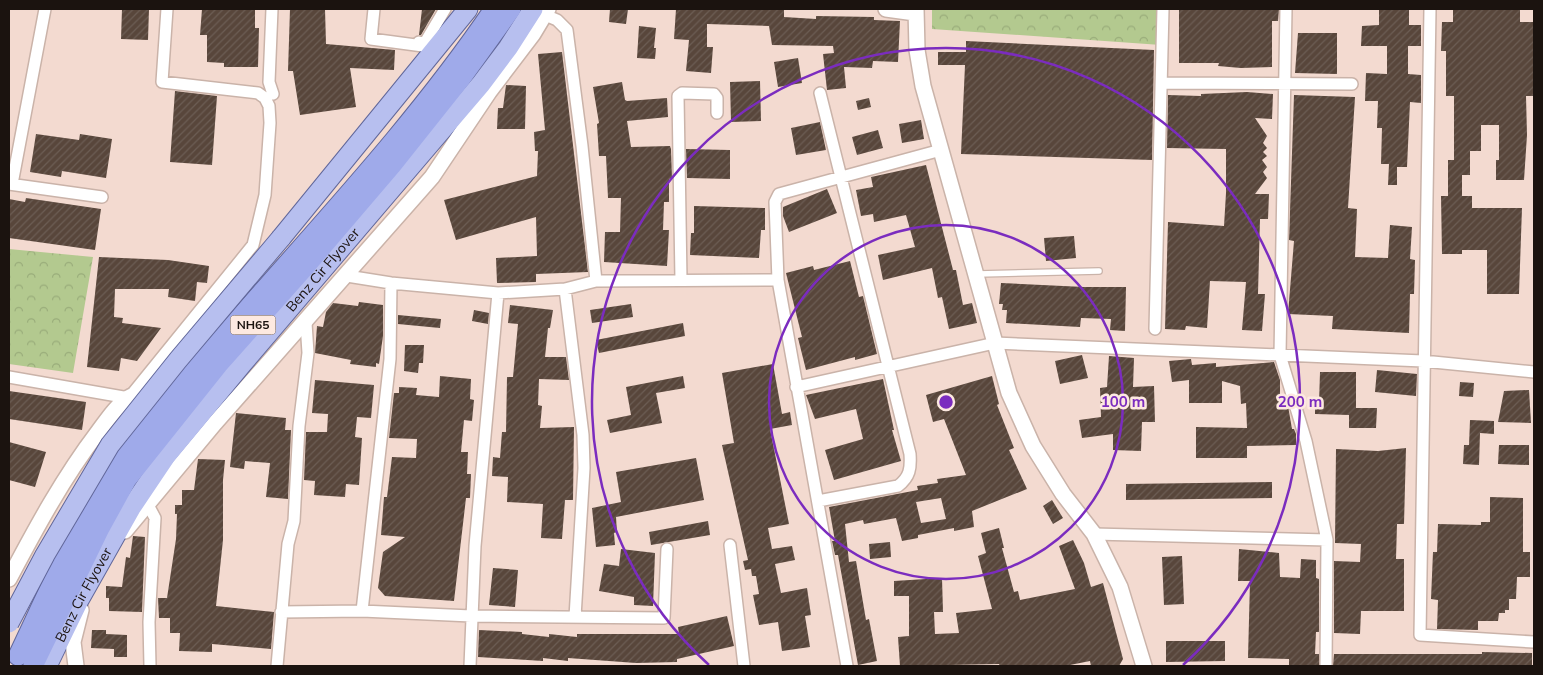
<svg xmlns="http://www.w3.org/2000/svg" width="1543" height="675" font-family="Mulish,sans-serif">
<style>
.park{fill:url(#park-crowns)}
.building{fill:url(#building-hatch);fill-rule:evenodd}
.lines{fill:none;stroke-linecap:round;stroke-linejoin:round}
.service-casing{stroke:#cab3a9;stroke-width:8}
.minor-casing{stroke:#cab3a9;stroke-width:14}
.tertiary-casing{stroke:#cab3a9;stroke-width:18}
.primary-casing{stroke:#61679a;stroke-width:21}
.trunk-casing{stroke:#61679a;stroke-width:21}
.service{stroke:#fff;stroke-width:5.5}
.minor{stroke:#fff;stroke-width:11}
.tertiary{stroke:#fff;stroke-width:15}
.primary{stroke:#b7bfef;stroke-width:19}
.trunk{stroke:#9faaea;stroke-width:19}
.primary-bridge-casing{stroke:#61679a;stroke-width:21;stroke-linecap:butt}
.primary-bridge{stroke:#b7bfef;stroke-width:19}
.ring{fill:none;stroke:#7b2cbf;stroke-width:2.5}
.labels{text-anchor:middle;stroke-width:5;stroke-linejoin:round;paint-order:stroke}
.shield{fill:#fde9e0;stroke:#5f534e;stroke-width:1}
.shield-label{font-size:12px;font-weight:bold;fill:#1b130f}
.street-label{font-size:14px;fill:#1b130f;stroke:#fde9e0}
.centre{fill:#7b2cbf;stroke:#fde9e0;stroke-width:2.5}
.ring-label{font-size:15px;text-anchor:middle;font-weight:bold;fill:#7b2cbf;stroke:#fde9e0;stroke-width:5;stroke-linejoin:round;paint-order:stroke}
</style>
<defs>
<pattern id="park-crowns" width="20" height="18" patternUnits="userSpaceOnUse" patternTransform="scale(1.25)"><rect width="20" height="18" fill="#b3c98f"/><path d="M2 6a3 3 0 1 1 6 0M12 15a3 3 0 1 1 6 0" fill="none" stroke="#99ac7a"/></pattern>
<pattern id="building-hatch" width="6" height="6" patternUnits="userSpaceOnUse" patternTransform="scale(1.25)"><rect width="6" height="6" fill="#58463b"/><path d="M-1 1l2-2M0 6l6-6M5 7l2-2" fill="none" stroke="#6c5d54"/></pattern>
</defs>
<rect width="100%" height="100%" fill="#f3dad0"/>
<!-- park -->
<path class="park" d="M932,9H1164L1161,45L932,29Z
M9,249L93,257L73,373L9,364Z"/>
<!-- building -->
<path class="building" d="M122,9H149L148,40L121,39Z
M202,9H255V28H259L258,67H224V63L207,62V35H200Z
M290,9H325L326,44L395,50L394,70L350,68L356,107L300,115L293,71H288Z
M422,9H436L421,35H419Z
M610,9H628L626,24L609,22Z
M676,9H784V17L816,19V16L874,17V20L900,21L898,62L873,61L872,68L844,67L846,88L827,90L823,54L834,53L833,46L772,45L769,26L707,24V47H713L711,73L686,71L689,40L674,39Z
M1179,9H1279L1278,21H1272V67L1241,68L1218,66L1219,63H1179Z
M1379,9H1409V25H1421V46H1408V74L1421,75V103L1410,102L1407,167H1397V185H1388L1389,164H1381L1382,128H1377L1378,101H1365L1366,73L1387,74V46H1361L1362,26L1379,25Z
M1453,9H1520V22H1534V96H1526L1527,135L1524,180H1496V160H1499V125H1481V151H1470V175H1462V196H1472V208H1522L1519,294H1487V250H1462V254H1442L1441,196H1448V160H1454V96H1446V51H1441L1442,22H1453Z
M639,26L656,28L654,48H656L655,59L637,58Z
M1298,33H1337V74L1295,73Z
M966,41L1154,50L1152,160L961,154L965,65H938V52H966Z
M562,52L588,272L536,274V282L497,283L496,258L537,256L536,217L456,240L444,200L537,176L538,151H535L534,132L545,130L538,54Z
M798,58L802,83L778,87L774,62Z
M760,81L761,121L731,122L730,82Z
M622,82L625,100L627,101L667,98L668,117L627,121L631,147L670,146L671,149L672,178L669,179V202H664L663,230H669L667,266L604,262L605,232H620L621,198H608L606,156H599L597,124L599,123L593,87Z
M506,85L526,86L525,129H497L498,108H503Z
M175,91L217,96L212,165L170,162Z
M1247,92L1273,94L1272,119L1255,118L1267,136L1263,143L1267,148L1263,152L1267,156L1262,160L1267,167L1263,172L1267,178L1255,194H1269L1268,219H1260L1258,294H1265L1262,331L1242,330L1246,282L1210,281L1207,328L1186,326L1185,330L1165,329L1168,222L1224,226L1226,193V149L1167,148L1168,95L1201,96V94Z
M1294,95L1355,97L1348,208L1357,209L1355,257L1388,258L1390,225L1412,227L1410,259L1415,260L1414,294H1410L1409,333L1332,329L1333,316L1288,314L1294,241L1289,240Z
M869,98L871,107L858,110L856,101Z
M921,120L924,139L902,143L899,124Z
M820,122L826,150L796,155L791,128Z
M878,130L883,148L857,155L852,137Z
M36,134L79,140L80,134L112,139L106,178L62,171L61,177L30,172Z
M686,149L730,150V179L687,178Z
M926,165L953,270H956L963,305L972,303L977,323L949,329L942,297L938,298L932,268L883,280L878,255L915,247L906,215L874,222L873,214L861,216L856,190L873,187L871,177Z
M827,189L837,213L789,232L783,216V207Z
M26,198L101,209L95,250L9,238V199L25,202Z
M694,206L765,208V230H761L759,258L690,255L691,233H694Z
M1074,236L1076,258L1046,261L1044,238Z
M99,257L168,260L209,266L207,283L197,282L195,301L168,297L169,289H115L114,317L123,318L122,323L161,328L137,361L121,358L119,371L87,367Z
M850,261L859,297L863,296L877,354L855,360V357L806,370L798,338L802,337L786,273L813,266L814,270Z
M1001,283L1084,287H1126L1125,331L1110,330L1111,319L1081,318L1080,327L1006,323L1007,310H1002L1003,304H999Z
M359,302L383,305V336L379,364L376,363V367L350,364L351,360L315,353L317,326L323,327L326,312L333,303L358,306Z
M631,304L633,317L592,323L590,310Z
M510,305L553,310L550,328H548L545,357H566L569,380L539,379L538,405L542,406L540,428L574,427L573,500H565L562,539L541,538L543,504L507,502L508,477L492,476L493,457L500,458L502,432H506L507,377H513L518,324L508,323Z
M474,310L489,313L488,324L472,321Z
M398,315L441,319L440,328L398,324Z
M683,323L685,336L599,353L596,340Z
M405,345H424L423,363H419L418,373L404,371Z
M1082,355L1088,378L1060,384L1055,361Z
M1109,356L1134,358L1133,387L1154,386L1155,422H1142L1141,451L1113,450V434L1082,438L1079,420L1101,417L1100,388L1107,387Z
M1191,359L1192,365L1216,363V367L1274,362L1280,380V407L1288,406L1292,429H1294L1296,434V445L1247,446V458H1196V427L1247,428L1246,403L1241,404L1240,386L1222,381V403H1189V380L1172,382L1169,361Z
M773,364L782,414L790,412L792,425L770,429L789,524L768,528L772,549L792,546L795,560L775,564L781,593L807,588L811,615L805,616L810,647L782,651L778,622L759,625L753,595L759,594L756,576H752L751,569L745,570L743,561L748,560L722,445L734,443L722,373Z
M1377,370L1417,374L1416,396L1375,392Z
M1320,372H1356V408H1377L1376,428H1349V415L1315,414V402L1319,403Z
M440,376L471,379L470,399L474,400L472,421L464,420L461,452H468L467,474H471L470,498H466L454,601L385,596L378,588L383,552L405,537L381,535L384,497H387L392,457L416,458L417,439L389,438L394,393H399V387L417,388L416,395L439,397Z
M683,376L685,388L656,393L662,423L610,433L607,420L631,415L626,387Z
M992,376L999,404L997,405L1014,448L1009,450L1027,489L972,511L974,527L954,531V528L918,535V538L902,541L896,518L864,524L863,520L845,524L849,562L856,561L866,620L869,619L877,661L858,665L838,555H835L832,541H835L829,507L918,490L917,486L938,483L937,479L966,475L944,419L933,422L926,395ZM941,498L946,519L921,523L916,502Z
M883,379L894,430H892L901,461L834,480L825,450L863,439L856,409L815,419L806,395Z
M315,380L374,385L371,418L357,417L355,437L362,438L359,485L346,484L345,497L314,495L315,481L304,480L306,432H327L328,414L312,413Z
M1460,382L1474,383L1473,397L1459,396Z
M1529,390L1531,423L1498,422L1504,391Z
M9,391L86,402L82,430L9,419Z
M236,413L286,418L285,430H291L288,499L266,497L270,463L245,461L244,469L230,467Z
M1470,420L1494,421V434L1480,433L1479,465L1463,464L1464,445H1469Z
M9,442L46,452L35,487L9,480Z
M1499,445H1529V465L1498,464Z
M1406,448L1404,524H1397L1396,559H1404V611H1361L1360,634L1334,633V561L1360,562L1361,544L1335,543L1336,449L1378,451Z
M696,458L704,500L616,517L617,532L614,533L615,545L596,547L592,508L621,502L616,472Z
M198,459L225,460L223,480V540L216,606L274,612L271,649L212,644V652L179,651L180,633H170V618H159L158,598H167L176,539L177,514H175V505H182V490H194Z
M1272,482V498L1126,500V484Z
M1490,497L1523,498V552H1530V577H1517L1516,599H1509V610H1505V613H1499L1498,621H1478V630L1437,629L1438,600L1431,599L1433,552H1437L1438,524L1481,525V522H1490Z
M1052,500L1063,518L1053,524L1043,506Z
M708,521L710,535L651,545L649,532Z
M999,528L1004,548H1002L1014,592L1018,591L1020,600L1075,589L1059,546L1073,540L1084,563L1091,587L1103,583L1123,659L1119,666H1091L1090,661L1065,666H1000L999,664L900,666L898,637L909,636V596H894V581L942,578L943,612H934L935,634L959,633L956,613L992,609L978,556L986,553L981,533Z
M133,536L145,537L142,612L109,611V598H106V586L122,587L126,557L130,558Z
M890,542L891,557L870,559L869,544Z
M621,549L655,553L653,606L634,605V597L599,591L604,564L619,566Z
M1239,549L1279,553L1280,577L1300,578L1301,559L1316,560V578L1319,579V632H1316L1315,654H1319V666H1289V659L1248,658L1250,581H1238Z
M1182,556L1184,604L1164,605L1162,557Z
M493,568L518,570L515,607L489,605Z
M727,616L734,646L677,659V662L636,663L568,658V661L543,658V661L478,657L479,630L522,632V634L549,637V634L577,637V634H679L678,627Z
M92,630H106V634L127,635V657H114V649L91,648Z
M1166,641H1225V661L1166,662Z
M1482,652L1532,653V666H1333L1334,654H1482Z"/>
<g class="lines">
<!-- service casing -->
<g class="service-casing">
<path id="service" d="M978,274L1099,271"/>
</g>
<!-- minor casing -->
<g class="minor-casing">
<path id="minor" d="M272,9L269,82L273,94
M374,9L371,39L423,46L419,42
M1286,9L1280,355L1306,441L1327,540L1326,666
M1430,9L1420,635L1534,642
M545,15L557,20L567,30L582,146L596,281
M423,46L445,9
M1162,83L1352,84
M9,184L102,197
M12,184L45,9
M347,276L391,283L498,293L565,289L596,281L778,280L847,666
M681,280L678,96L682,93L714,94L717,98V113
M778,280L775,202L779,194L941,150
M565,289L583,435L584,468L575,617
M1155,329L1163,9
M9,377L129,398L253,245L265,195L270,123L269,106L265,98L258,93L162,82L167,9
M796,387L995,343L1423,361L1534,372
M818,501L898,486C910,477 911,468 910,454L820,93
M147,503L155,518L149,622L150,666
M1094,534L1327,540
M730,545L744,666
M362,611L390,359L391,283
M281,612L362,611L471,616L664,618L667,549
M277,666L288,544L294,521L299,426L308,353L306,323
M470,666L475,546L498,293"/>
</g>
<!-- tertiary casing -->
<g class="tertiary-casing">
<path id="tertiary" d="M886,9L915,13
M916,9L917,50L923,86L1009,393L1033,446L1063,494L1094,534L1120,587L1144,666
M125,531L215,423L432,177L489,92L533,34L548,9
M9,579C36,528 63,478 98,432C107,420 116,406 128,398C137,392 148,394 158,395
M76,666L73,642L81,610"/>
</g>
<!-- primary casing -->
<g class="primary-casing">
<g id="primary">
<path d="M281,238L468,9"/>
<path id="s1" d="M47,666L79,600L131,508L166,456L243,363L481,84L508,48L533,9"/>
</g>
</g>
<!-- trunk casing -->
<g class="trunk-casing">
<path id="trunk" d="M18,656C49,591 78,522 120,463C155,413 196,367 236,322C325,220 418,121 494,9
M33,666L99,530L127,479L218,365L305,267L392,165L462,77L511,9"/>
</g>
<!-- service -->
<use href="#service" class="service"/>
<!-- minor -->
<use href="#minor" class="minor"/>
<!-- tertiary -->
<use href="#tertiary" class="tertiary"/>
<!-- primary -->
<use href="#primary" class="primary"/>
<!-- trunk -->
<use href="#trunk" class="trunk"/>
<!-- primary-bridge casing -->
<g class="primary-bridge-casing">
<path id="primary-bridge" d="M9,623L45,555L110,445L178,360L281,238"/>
</g>
<!-- primary-bridge -->
<use href="#primary-bridge" class="primary-bridge"/>
</g>
<!-- distance rings -->
<g class="ring">
<circle cx="946" cy="402" r="177"/>
<path d="M709 665A354 354 0 1 1 1183 665"/>
</g>
<g class="labels">
<!-- shield labels -->
<rect class="shield" x="230.5" y="315.5" width="45" height="19" rx="4"/>
<g class="shield-label">
<text x="253" y="329">NH65</text>
</g>
<!-- street labels -->
<g class="street-label">
<text dy="5" stroke="none"><textPath href="#s1" startOffset="485">Benz Cir Flyover</textPath></text>
<text dy="5" stroke="none"><textPath href="#s1" startOffset="80">Benz Cir Flyover</textPath></text>
</g>
</g>
<circle cx="946" cy="402" r="8" class="centre"/>
<g class="ring-label">
<text x="1123" y="407">100 m</text>
<text x="1300" y="407">200 m</text>
</g>
<!-- border -->
<rect width="1543" height="675" fill="none" stroke="#1b130f" stroke-width="20"/>
</svg>
